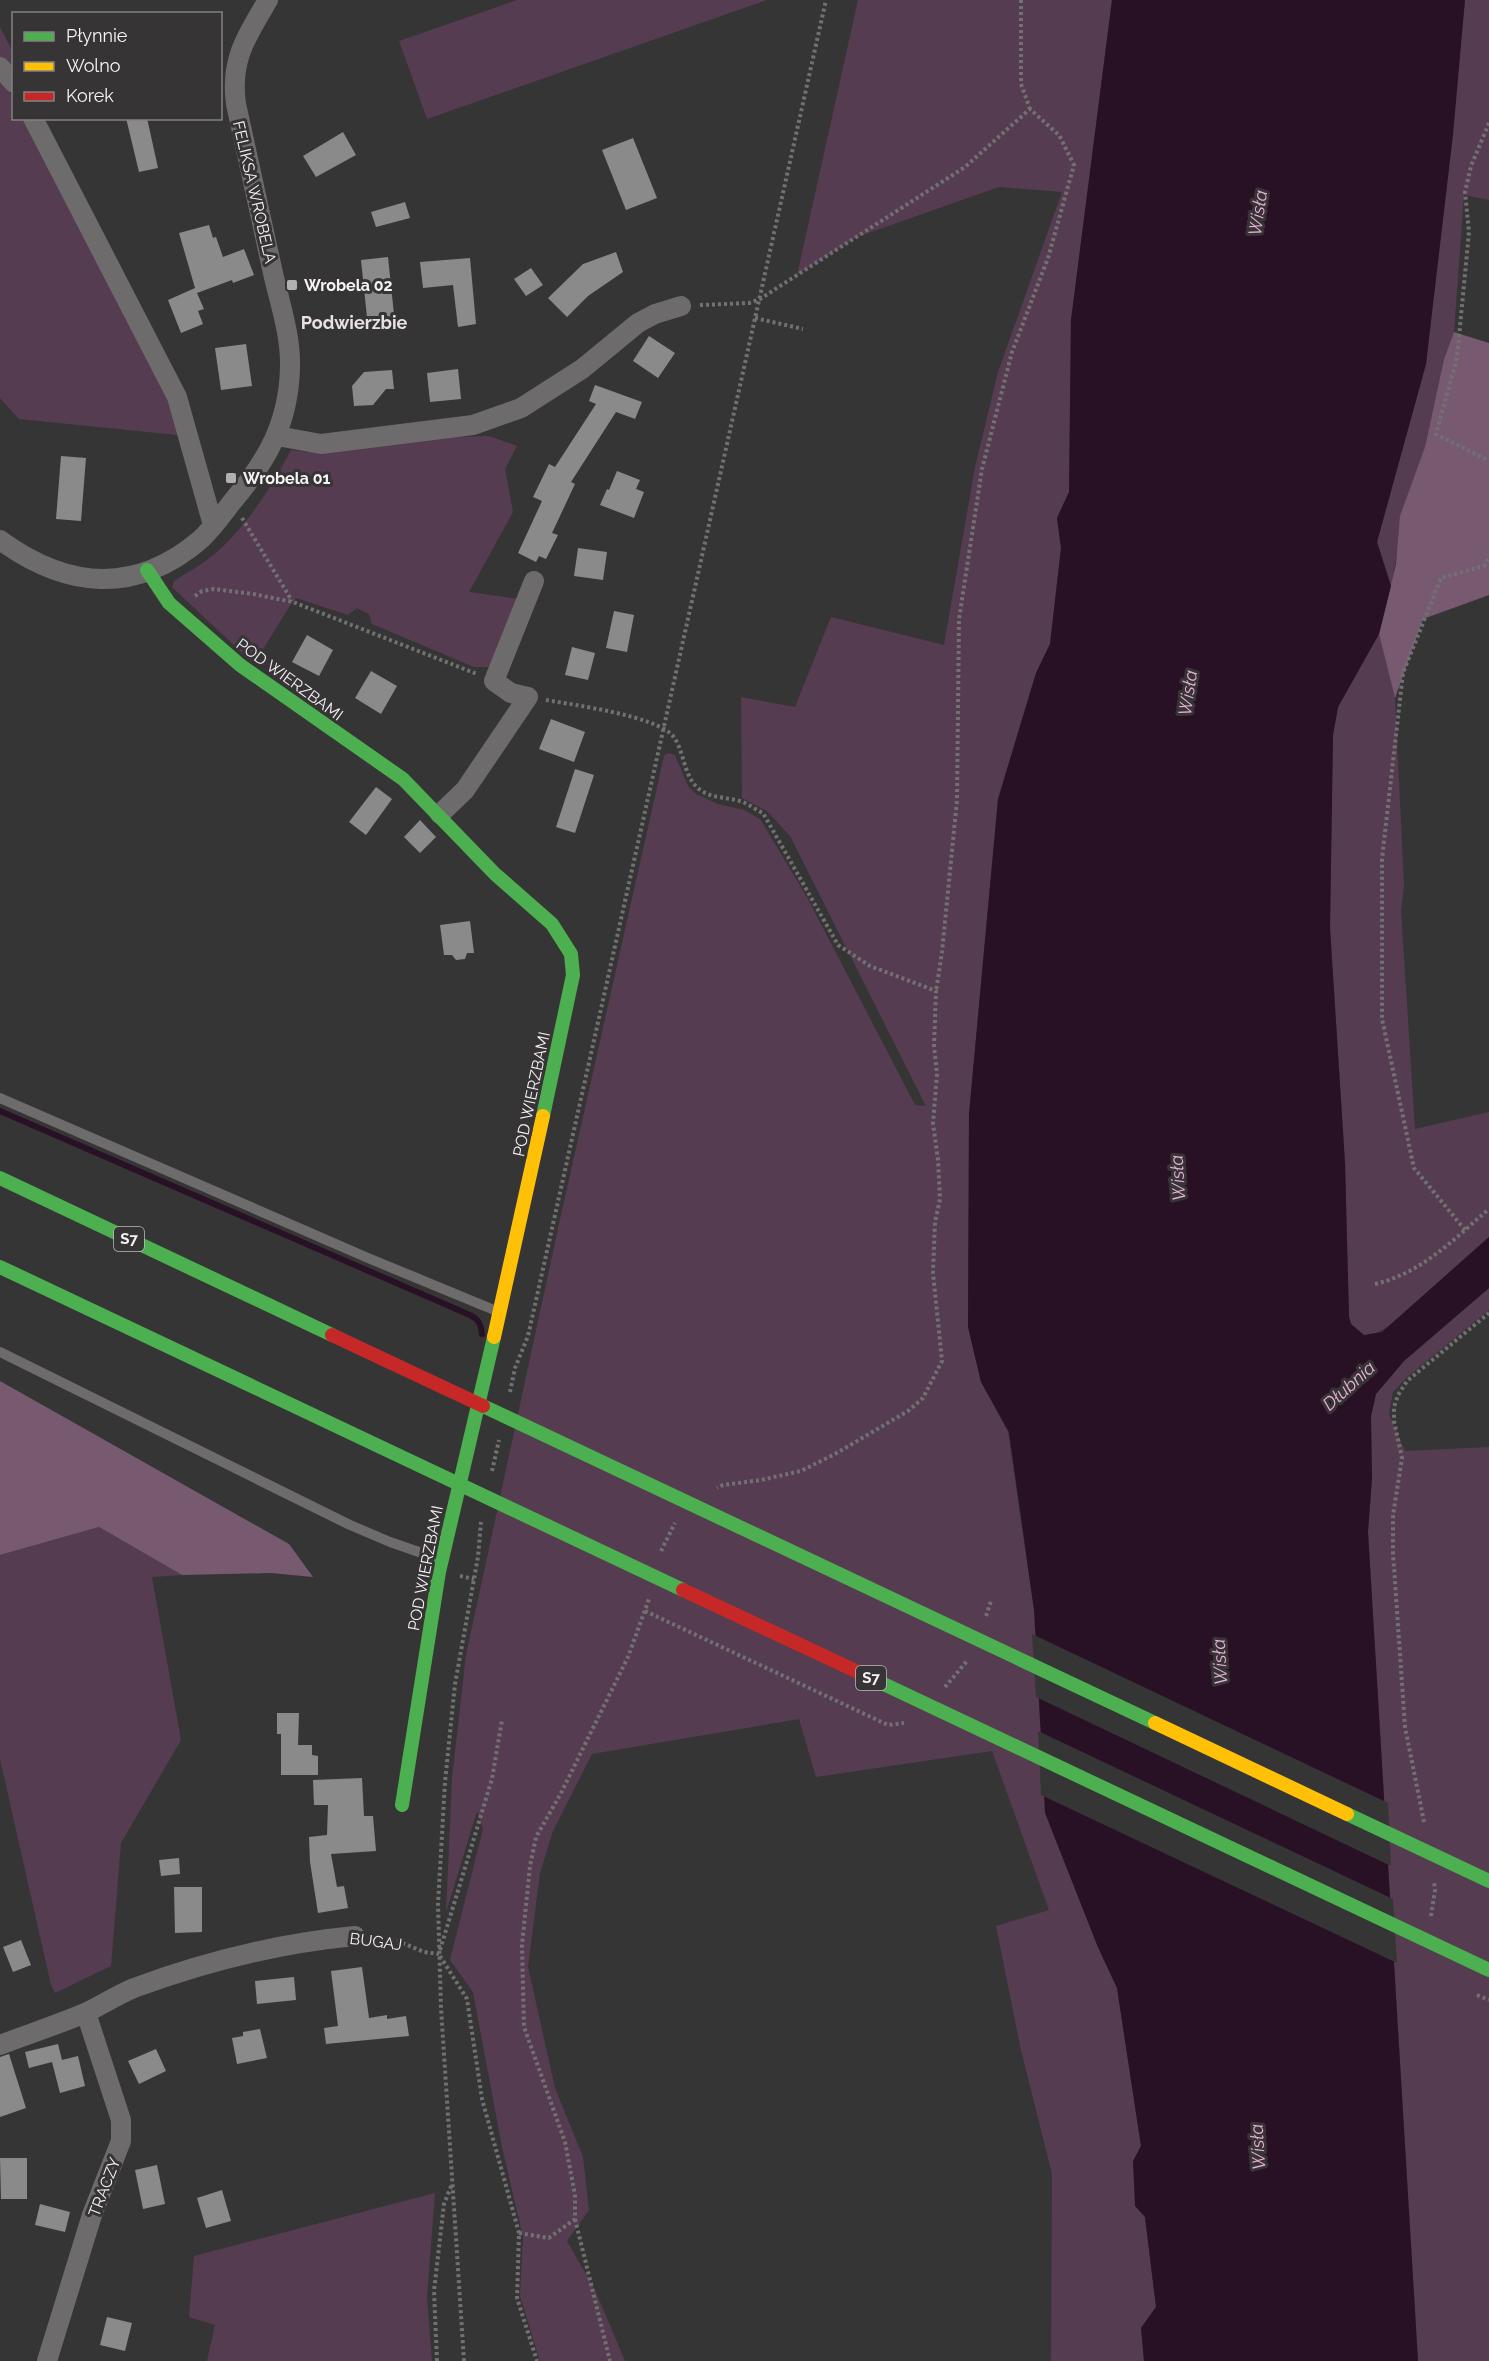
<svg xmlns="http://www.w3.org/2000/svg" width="1489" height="2361" font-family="Raleway,sans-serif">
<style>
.green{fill:#563c50}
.forest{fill:#785a70}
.water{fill:#291125}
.pier{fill:#363536}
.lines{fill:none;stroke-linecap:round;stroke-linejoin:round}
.stream{stroke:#291125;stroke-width:6}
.building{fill:#8b8a8b}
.path{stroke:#727172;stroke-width:4;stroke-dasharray:3 3;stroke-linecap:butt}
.lane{stroke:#6d6b6c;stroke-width:10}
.street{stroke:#6d6b6c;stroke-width:20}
.fast{stroke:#4caf50;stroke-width:14}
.slow{stroke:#ffc107;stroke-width:14}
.jam{stroke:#c62828;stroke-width:14}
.poi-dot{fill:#b2b0b2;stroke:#373436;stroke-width:2}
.labels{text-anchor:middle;stroke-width:6;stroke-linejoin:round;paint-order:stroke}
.shield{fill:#373436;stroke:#bcbabc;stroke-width:1.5}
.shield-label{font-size:15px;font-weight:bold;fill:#f5f3f5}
.street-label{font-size:16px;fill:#f5f3f5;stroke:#373436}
.poi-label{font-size:16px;font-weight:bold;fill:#f5f3f5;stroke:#373436;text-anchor:start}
.water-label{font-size:18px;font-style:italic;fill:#eab0da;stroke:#373436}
.neighbourhood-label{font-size:18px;font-weight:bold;fill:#e7e2e5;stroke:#373436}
</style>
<rect width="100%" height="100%" fill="#363536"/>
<!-- green -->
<path class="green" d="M517,0H767L427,119L399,41Z
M858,0H1112L1071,320L1069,492L1057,518L1061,548L1050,644L1036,673L998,799L969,1114L968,1327L981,1382L1008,1432L1034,1610L1097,1945L1117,1988L1141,2146L1133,2161L1145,2217L1156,2307L1141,2328L1144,2361H1051L1052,2174L1020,2046L996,1926L1049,1910L992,1751L816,1777L799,1719L592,1754L553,1831L540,1873L528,1967L555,2088L583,2157L589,2210L567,2241L595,2290L625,2361H540L520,2296L523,2237L502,2147L473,1992L450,1960L483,1829L477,1811L446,1913L452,1778L466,1655L559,1224L664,756L667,753L675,755L688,786L696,794L718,804L744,810L760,819L808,899L915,1105L926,1106L790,836L767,811L742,798L741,697L795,707L831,617L944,645L975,467L998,372L1062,192L999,187L857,237L797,275Z
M1465,0H1489V200L1464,195L1454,332L1444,359L1425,447L1398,548L1391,586L1377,542L1426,364Z
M0,27L13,52V69L0,58Z
M0,79L13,97L14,118L26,119L154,366L177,420V435L19,419L0,398Z
M489,436L517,446L505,469L513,512L469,592L519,599L491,667H474L372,624L369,614L357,608L348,615L296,598L289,607L254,664L172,587L174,581C190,571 207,562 220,549C248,524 274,483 291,450L308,452L426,438Z
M1379,634L1395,698L1404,886L1401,911L1415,1129L1489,1112V1237L1389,1326L1373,1335H1364L1351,1324L1349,1317L1345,1163L1330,928L1333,735L1338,707Z
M1489,1288V1310L1406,1378L1393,1392L1389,1414L1405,1451L1489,1447V2361H1418L1368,1532L1372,1478L1371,1416L1376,1394L1404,1361Z
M99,1527L182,1575L152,1577L181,1740L121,1843L111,1966L55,1993L51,1985L0,1759V1555Z
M435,2193L427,2297L432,2361H207L215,2325L189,2317L194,2256Z"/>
<!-- forest -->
<path class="forest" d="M1454,332L1489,343V595L1423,619L1395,698L1379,634L1396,564L1400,516L1425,447L1444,359Z
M0,1381L289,1544L313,1577L271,1573L182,1575L99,1527L0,1555Z"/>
<!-- water -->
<path class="water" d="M1112,0H1465L1453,135L1426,364L1377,542L1391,586L1379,634L1338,707L1333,735L1330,928L1345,1163L1349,1317L1351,1324L1364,1335L1382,1332L1489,1237V1288L1404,1361L1376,1394L1371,1416L1372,1478L1368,1532L1418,2361H1144L1141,2328L1156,2307L1145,2217L1135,2206L1133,2161L1141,2146L1117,1988L1097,1945L1045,1813L1034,1610L1009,1432L981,1382L968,1327L969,1114L998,799L1036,673L1050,644L1061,548L1057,518L1069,492L1071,320Z"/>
<!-- pier -->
<path class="pier" d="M1032,1634L1388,1803L1391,1866L1036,1697Z
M1038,1731L1393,1899L1397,1963L1041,1795Z"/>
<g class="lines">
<!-- stream -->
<path class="stream" d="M0,1111L470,1315C478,1319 481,1324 482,1334"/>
</g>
<!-- building -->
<path class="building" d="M126,118H147L158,168L139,172Z
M343,132L356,155L316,177L303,156Z
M633,138L657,198L626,210L602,150Z
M405,202L410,218L376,227L371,212Z
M209,225L213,238L216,237L223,257L244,249L254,275L233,283L232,280L197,293L204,309L198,311L203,324L181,333L168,300L195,288L179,233Z
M616,252L623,272L588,296L567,317L548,298L583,264Z
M388,257L395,324L368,327L361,260Z
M470,258L476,324L458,327L453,285L423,288L420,262Z
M531,268L543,285L526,296L514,279Z
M649,336L675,353L658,378L633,361Z
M246,344L252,386L221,390L215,348Z
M458,369L461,399L430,402L427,373Z
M392,370L394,389H386L373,405L354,406L352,386L364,372Z
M595,385L642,402L635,419L616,412L571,482L575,484L552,533L558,535L546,559L539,556L536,562L518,553L542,501L533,497L549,464L555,467L596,404L589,401Z
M61,456L86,458L81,521L56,519Z
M617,471L640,480L636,489L644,492L634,518L600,505L607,489L609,490Z
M578,548L607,552L603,580L574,576Z
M614,611L634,615L627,652L606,648Z
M307,635L333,650L319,676L292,662Z
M572,647L595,653L588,680L565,675Z
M371,671L397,686L381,714L355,698Z
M551,719L585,732L574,762L539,749Z
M575,769L594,775L575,833L556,827Z
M376,787L392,799L366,835L349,822Z
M420,820L436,837L420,853L404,837Z
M470,921L474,953H467L465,959L456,960L452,955H444L440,925Z
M277,1713H299L298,1745H312V1755L318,1756V1775H281V1734H277Z
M362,1778L364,1816H373L376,1851L331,1854L337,1887L344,1886L348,1908L318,1913L310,1862L309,1837L327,1835L328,1805H314L313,1780Z
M179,1858L180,1874L161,1876L159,1860Z
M174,1887H202V1932L175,1933Z
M21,1940L31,1965L13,1972L3,1947Z
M362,1967L369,2018L387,2015V2019L406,2016L409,2036L326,2044L324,2028L338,2026L331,1971Z
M294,1977L296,2000L257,2004L255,1981Z
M260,2029L267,2058L237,2064L232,2038L243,2036V2032Z
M58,2044L62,2060L78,2056L85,2086L60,2093L52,2062L29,2068L25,2052Z
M156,2049L166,2071L139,2084L128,2061Z
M9,2054L26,2108L0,2117V2057Z
M0,2158H27V2199H1Z
M157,2165L165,2204L143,2209L135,2170Z
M222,2190L231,2221L206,2228L197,2198Z
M40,2204L70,2212L65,2232L35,2225Z
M107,2317L132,2323L125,2351L100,2345Z"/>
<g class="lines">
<!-- path -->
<path class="path" d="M1021,0V84L1030,109
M1489,123L1471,166L1465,192L1469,232L1457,358L1436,434L1489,461
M700,305L749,303L760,299L965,167L1030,109L1059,135L1074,165L1048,258L1012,352L982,469L959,619L957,800L942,952L936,991
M755,318L803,329
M242,518L292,601
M195,596L202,591L214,589L253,594L293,602L477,674
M546,700C575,705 656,716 673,736C685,752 683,776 699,789C711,799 729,797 743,802C750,805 756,810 763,813L838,945L870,966L936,991L934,1046L937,1074L933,1123L938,1160L940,1199L935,1222L933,1273L942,1361L923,1398L908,1411L835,1454L801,1471L761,1480L723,1485L717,1488
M1465,1230L1414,1168L1382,1019V859L1403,673L1441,578L1484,566L1489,557
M1375,1284C1422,1273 1454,1239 1489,1209
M510,1392L515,1368L528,1336L826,0
M492,1471L499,1440
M661,1551L675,1523
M460,1576L474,1579
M645,1611L888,1725L904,1723
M986,1616L991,1601
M945,1687L967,1661
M1424,1822L1405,1727L1393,1553V1515L1402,1458L1394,1421V1407L1398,1395L1407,1381L1489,1313
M1431,1916L1435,1890L1434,1882
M373,1938L398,1941L424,1952L439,1954
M440,1950L492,1779L502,1720
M440,1956L467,1999L482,2099L519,2233L517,2298L537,2361
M1477,1995L1489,2000
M575,2219L610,2361
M519,2233L549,2238L575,2219V2195L565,2142L524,2027L522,1945L530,1866L536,1837L560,1795L628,1657L649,1599
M437,2361L434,2291L444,2204L452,2184
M464,2361L441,2008L438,1904L445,1782L455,1684L478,1557L481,1522"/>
<!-- lane -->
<path class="lane" d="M0,1098L368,1258L499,1312
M0,1352L350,1525L390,1542L442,1560"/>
<!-- street -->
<path class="street" d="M0,67L14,83
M33,118L177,397L213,525
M277,436L321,444L473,425L521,408L582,369L638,323L655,314L681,306
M0,540C66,588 134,596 200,540C212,529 222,515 232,502C267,461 289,423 290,367C291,336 280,304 273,273C261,217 249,161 236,104C230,60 246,37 268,0
M440,814L465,790L528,697L511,693L494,681L534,581
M0,2045C28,2034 57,2025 85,2013C102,2005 117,1995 134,1988C204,1962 281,1943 355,1936
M47,2361L92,2215L121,2141V2120L86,2013"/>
<!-- fast -->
<path class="fast" d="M147,570L169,603L240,665L403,779L495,874L552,924L571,954L573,975L543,1116
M0,1178L332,1335
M0,1267L683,1590
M483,1406L1155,1723
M873,1679L1489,1970
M402,1805L439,1572L494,1337
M1347,1814L1489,1881"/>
<!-- slow -->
<path class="slow" d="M494,1337L543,1116
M1155,1723L1347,1814"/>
<!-- jam -->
<path class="jam" d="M332,1335L483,1406
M683,1590L873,1679"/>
</g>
<!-- markers -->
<g class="poi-dot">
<rect x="286" y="279" width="12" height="12" rx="3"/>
<rect x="225" y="472" width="12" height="12" rx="3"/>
</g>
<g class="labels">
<!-- shield labels -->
<g class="shield">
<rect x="114" y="1227" width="30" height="24" rx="4.5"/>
<rect x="856" y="1666" width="30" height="24" rx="4.5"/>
</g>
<g class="shield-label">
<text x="129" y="1244">S7</text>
<text x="871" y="1683">S7</text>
</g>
<!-- street labels -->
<g class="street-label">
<text transform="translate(255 192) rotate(77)" y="6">FELIKSA WROBELA</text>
<text transform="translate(290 679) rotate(36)" y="6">POD WIERZBAMI</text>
<text transform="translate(531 1094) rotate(-78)" y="6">POD WIERZBAMI</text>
<text transform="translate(425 1568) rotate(-79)" y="6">POD WIERZBAMI</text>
<text transform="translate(376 1941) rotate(7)" y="6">BUGAJ</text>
<text transform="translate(104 2187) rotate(-69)" y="6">TRACZY</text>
</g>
<!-- poi labels -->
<g class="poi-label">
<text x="304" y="291">Wrobela 02</text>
<text x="243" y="484">Wrobela 01</text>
</g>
<!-- water labels -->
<g class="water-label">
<text transform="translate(1258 213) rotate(-82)" y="6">Wisła</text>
<text transform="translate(1188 693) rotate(-82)" y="6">Wisła</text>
<text transform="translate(1178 1178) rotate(-94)" y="6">Wisła</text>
<text transform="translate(1349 1386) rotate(-42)" y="6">Dłubnia</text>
<text transform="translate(1220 1662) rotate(-94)" y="6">Wisła</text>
<text transform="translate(1258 2147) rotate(-94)" y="6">Wisła</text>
</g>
<!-- neighbourhood labels -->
<g class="neighbourhood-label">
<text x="354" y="329">Podwierzbie</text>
</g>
</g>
<!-- legend -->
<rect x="12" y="12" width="210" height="108" fill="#373436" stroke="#838082" stroke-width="1.5"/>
<rect x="24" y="32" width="30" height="9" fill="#4caf50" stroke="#838082" stroke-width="1.5"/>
<text x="66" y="42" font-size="18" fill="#f5f3f5">Płynnie</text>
<rect x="24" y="62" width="30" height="9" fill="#ffc107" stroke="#838082" stroke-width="1.5"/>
<text x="66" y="72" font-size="18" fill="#f5f3f5">Wolno</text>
<rect x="24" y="92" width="30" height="9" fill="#c62828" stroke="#838082" stroke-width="1.5"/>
<text x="66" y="102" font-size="18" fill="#f5f3f5">Korek</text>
</svg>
